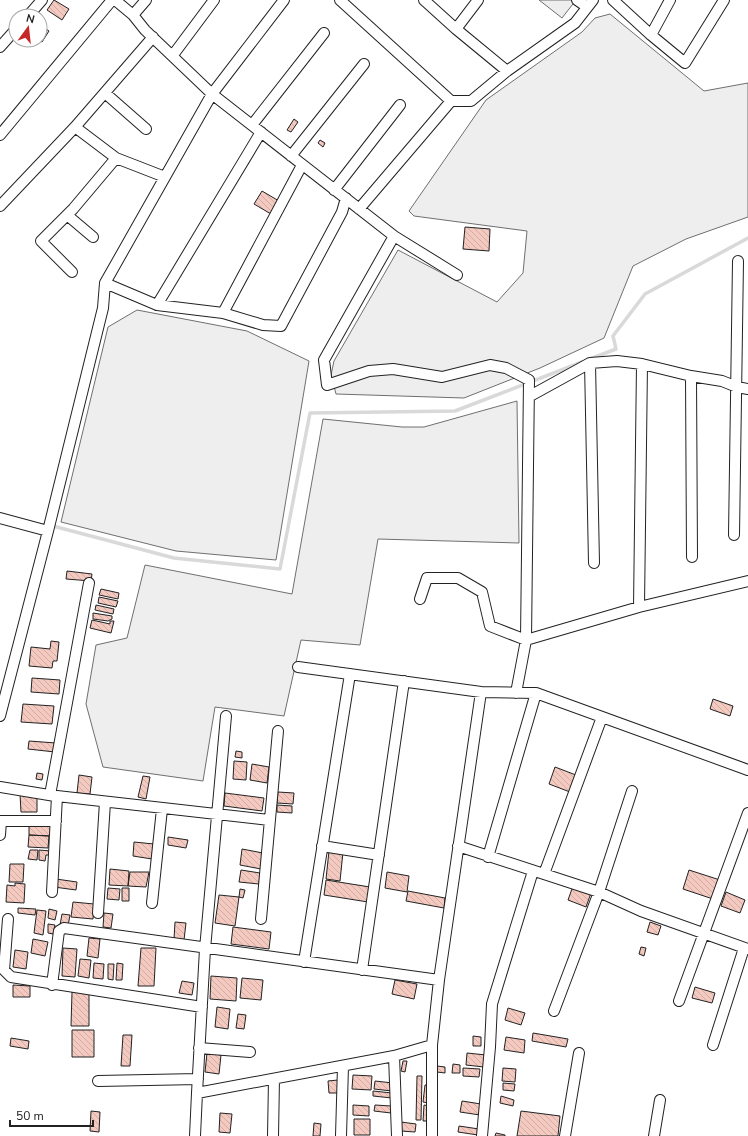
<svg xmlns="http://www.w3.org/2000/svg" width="748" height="1136" font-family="'Nunito Sans',sans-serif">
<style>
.grass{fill:#eee;stroke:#6f6f6f}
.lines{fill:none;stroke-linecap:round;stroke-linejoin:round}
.stream{stroke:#d9d9d9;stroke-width:3.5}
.building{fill:url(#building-back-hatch);stroke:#222}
.street-casing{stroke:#222;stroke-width:12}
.street{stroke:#fff;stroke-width:10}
</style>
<defs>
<pattern id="building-back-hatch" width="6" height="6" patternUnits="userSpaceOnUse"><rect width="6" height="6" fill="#f3c9c0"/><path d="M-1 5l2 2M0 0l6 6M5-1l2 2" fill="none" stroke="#d0aca5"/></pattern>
</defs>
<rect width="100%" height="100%" fill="#fff"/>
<!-- grass -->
<path class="grass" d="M539,0H576L562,18Z
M610,14L704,91L748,83V217L686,239L633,266L604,338L540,368L464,398L336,394L331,375L334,361L398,250L497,302L523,273L527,231L414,216L409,211L486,100L582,32L595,18Z
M137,310L247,331L309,361L276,560L176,551L61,522L108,327Z
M517,401L519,543L378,539L360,645L301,640L284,716L215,707L203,781L103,767L86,704L96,645L127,638L145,565L292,594L323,419L402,427H424Z"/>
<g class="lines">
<!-- stream -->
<path class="stream" d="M590,359L616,349L613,336L645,294L748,238
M53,526L174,558L280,569L310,413L455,411L582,362"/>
</g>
<!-- building -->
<path class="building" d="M54,0L69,9L62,20L47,10Z
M40,25L49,31L42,42L39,40Z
M294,119L298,122L291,132L287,130Z
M320,140L325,143L323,147L318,143Z
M262,191L279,201L271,214L254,204Z
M465,227L490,229L489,251L463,249Z
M67,571L92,574L91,581L66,579Z
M101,589L119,593L118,599L99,595Z
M99,597L118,601L116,607L98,603Z
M96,605L114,609L113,614L95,610Z
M93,613L112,616V619L108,621L93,619Z
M92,620L110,624V621H114L111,633L90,628Z
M51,641L59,642L57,661H53L52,668L29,666L31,647L50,649Z
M32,678L60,680L59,694L31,692Z
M713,699L733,706L730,716L710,709Z
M23,704L54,706L52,724L21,722Z
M29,741L56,743L55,752L28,749Z
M236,751L242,752V758L235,757Z
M234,761L247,762L246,780L233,779Z
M252,764L269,767L267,783L250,780Z
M555,767L576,775L570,792L549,784Z
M37,773L43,774L42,780L36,779Z
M79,775L92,777L90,794L77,793Z
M143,776L150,777L146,799L138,797Z
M278,792L294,793L293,804L277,803Z
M225,793L264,798L262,811L224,806Z
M20,794H37V812H21Z
M277,805L292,806V813L277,812Z
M29,825L51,826V836L29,835Z
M29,835L49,836L48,848L28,847Z
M168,837L188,840L186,848L168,845Z
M134,842L154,844L152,859L133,856Z
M242,849L263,853L261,869L240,865Z
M30,850H38L37,860L28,859Z
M39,850L51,851L50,855H46L45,861L39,860Z
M329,851L343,852L340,881L326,879Z
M10,864H24L23,882H9Z
M110,869L129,871L128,886L109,885Z
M241,870L260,873L259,884L239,882Z
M689,870L720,880L713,899L683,889Z
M130,872H149L146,887L128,886Z
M387,872L409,876L407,892L385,888Z
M56,879L77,882L76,890L54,887Z
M326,880L370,887L368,902L324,895Z
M15,883L25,884L24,903L6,902L7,885L15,886Z
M573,886L591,893L586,907L568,900Z
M108,888L120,889L119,900L107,899Z
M122,888H129V901H122Z
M240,889L245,890L243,898L239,897Z
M408,891L445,898L444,908L406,901Z
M726,892L745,900L740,913L721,906Z
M219,895L239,897L235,926L215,923Z
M73,902L94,904L93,919L71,917Z
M18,908L36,909L35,915L18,913Z
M49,909L57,911L55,920L48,918Z
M37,910L46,911L43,935L34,933Z
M104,913L113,914L111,928L103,927Z
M62,914L70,915L68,926L60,925Z
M175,922L186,923L184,940L174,939Z
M650,922L661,926L658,935L647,932Z
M48,924L55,925L53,934L48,933Z
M233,927L271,932L269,949L231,944Z
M89,938L100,939L98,958L87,956Z
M33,939L48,942L45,956L31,953Z
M641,947L646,948L644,956L639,954Z
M63,948L77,949L75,977L62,976Z
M141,948H156L154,986H138Z
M15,950L28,952L26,969L13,967Z
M80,959L91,960L89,978L78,976Z
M94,963L104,964L103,979L93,978Z
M117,963L123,964L122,980H116Z
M108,964H114L113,980L108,979Z
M211,976L237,978L236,1001L210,999Z
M242,978L263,980L261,1000L240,998Z
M395,980L417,984L414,999L392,994Z
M182,981L194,983L192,995L179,993Z
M13,985L30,986V997H13Z
M695,987L715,993L712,1003L692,998Z
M72,992H89V1026H71Z
M217,1007L230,1009L228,1029L215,1027Z
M508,1008L525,1013L521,1025L505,1020Z
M238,1014L246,1015L244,1029L236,1028Z
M72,1030H94V1057H72Z
M533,1033L568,1039L566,1047L532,1041Z
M123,1035H132L130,1066H121Z
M473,1036L481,1037V1046H473Z
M506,1037L525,1040L524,1053L504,1050Z
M11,1038L29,1041L28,1049L10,1046Z
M207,1053L221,1055L219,1074L205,1072Z
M467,1053L486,1055L484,1067L466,1065Z
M403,1061H407L405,1072L401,1071Z
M453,1064L460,1065V1073H452Z
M437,1066L445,1067V1073L437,1072Z
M463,1068L480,1069L479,1077L463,1076Z
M503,1068L516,1069L515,1082L502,1081Z
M353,1075L372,1076L371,1090L352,1089Z
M417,1076H422L421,1120H416Z
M338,1080L339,1093H329L328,1081Z
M375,1081L393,1083L392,1091L374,1089Z
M503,1083L515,1084L514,1091L503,1090Z
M425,1085H431L429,1103L423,1102Z
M373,1091L392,1093V1098L373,1096Z
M501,1096L514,1100L513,1106L500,1103Z
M462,1101L481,1104L480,1115L460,1112Z
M353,1105L369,1106V1116L353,1115Z
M375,1105L391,1106V1113L374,1111Z
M424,1105L429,1106L428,1121H423Z
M91,1111L100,1112L99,1132L90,1131Z
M521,1111L560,1116L558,1136H517Z
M220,1113L232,1114L230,1133L219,1132Z
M354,1119H370V1135H354Z
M401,1122L416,1124L415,1132L401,1131Z
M314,1123L321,1124L320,1136H313Z
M459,1126L479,1129L478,1135L458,1132Z
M496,1133L505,1135V1136H495Z"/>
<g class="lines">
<!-- street casing -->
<g class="street-casing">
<path id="street" d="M115,0L133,15L145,30L212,94L394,236L324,360L327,385L369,371L393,369L442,377L490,365L506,368L529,380L526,640L516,693
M340,0L451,101
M424,0L456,29L507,71
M577,0L587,7
M613,0L651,35L670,0
M133,15L146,0
M28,16L42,0
M456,29L478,0
M651,35L685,63L724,0
M0,47L16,29
M173,55L214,0
M105,93L146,129
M252,125L324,33
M75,127L116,158L165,177
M0,135L112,0
M291,156L364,64
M334,190L400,105
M0,206L75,127L153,37
M359,209L451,101H471L507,71L575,23L593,0
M67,215L93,237
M394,236L457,275
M72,272L41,241L73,209L116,158
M105,283L157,305L223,313L263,325L281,326L342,212L346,198
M157,305L261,132
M223,313L302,165
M590,363L617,361L642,364L691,376L722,381L737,387L748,389
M691,376L692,557
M530,396L590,363L594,563
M0,518L48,531L0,716
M48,531L103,308L105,283L212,94L284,0
M734,535L738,261
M420,599L427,578H458L482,592L490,626L526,640L639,607L748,581
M639,607L642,364
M298,667L481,692L536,693L748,770
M0,787L55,796
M50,795L89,583
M0,821H56
M0,835L1,821
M322,846L379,855
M458,846L599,892L641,911L748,949
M488,857L536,693
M544,874L602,717
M52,892L57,796L269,820
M152,903L162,809
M98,913L105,802
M8,919L4,970L11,977L202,1007
M261,919L278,731
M304,962L350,674
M362,970L404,681
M439,980L481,692
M52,985L59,931L64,928L439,980L432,1045L394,1056
M679,1001L748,813
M554,1011L599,892L632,791
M713,1045L744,948
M199,1048L250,1052
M98,1081L198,1079
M197,1093L205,949L226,716
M195,1136L197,1093L394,1056L397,1136
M273,1136L274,1079
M341,1136L343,1066
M432,1136V1045
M482,1136L490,1047L492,1004L533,871
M565,1136L579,1053
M654,1136L660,1100"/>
</g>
<!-- street -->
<use href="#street" class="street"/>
</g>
<!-- north arrow -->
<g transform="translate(28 28) rotate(15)"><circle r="19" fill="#ffffff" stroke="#a7a7a7"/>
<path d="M0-3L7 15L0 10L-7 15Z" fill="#c62828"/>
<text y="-6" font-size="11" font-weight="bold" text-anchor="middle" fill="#222222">N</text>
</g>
<!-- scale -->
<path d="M10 1120v6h83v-6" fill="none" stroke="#222222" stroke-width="2"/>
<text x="16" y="1120" font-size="12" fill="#222222" stroke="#ffffff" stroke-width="3" paint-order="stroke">50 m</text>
</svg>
